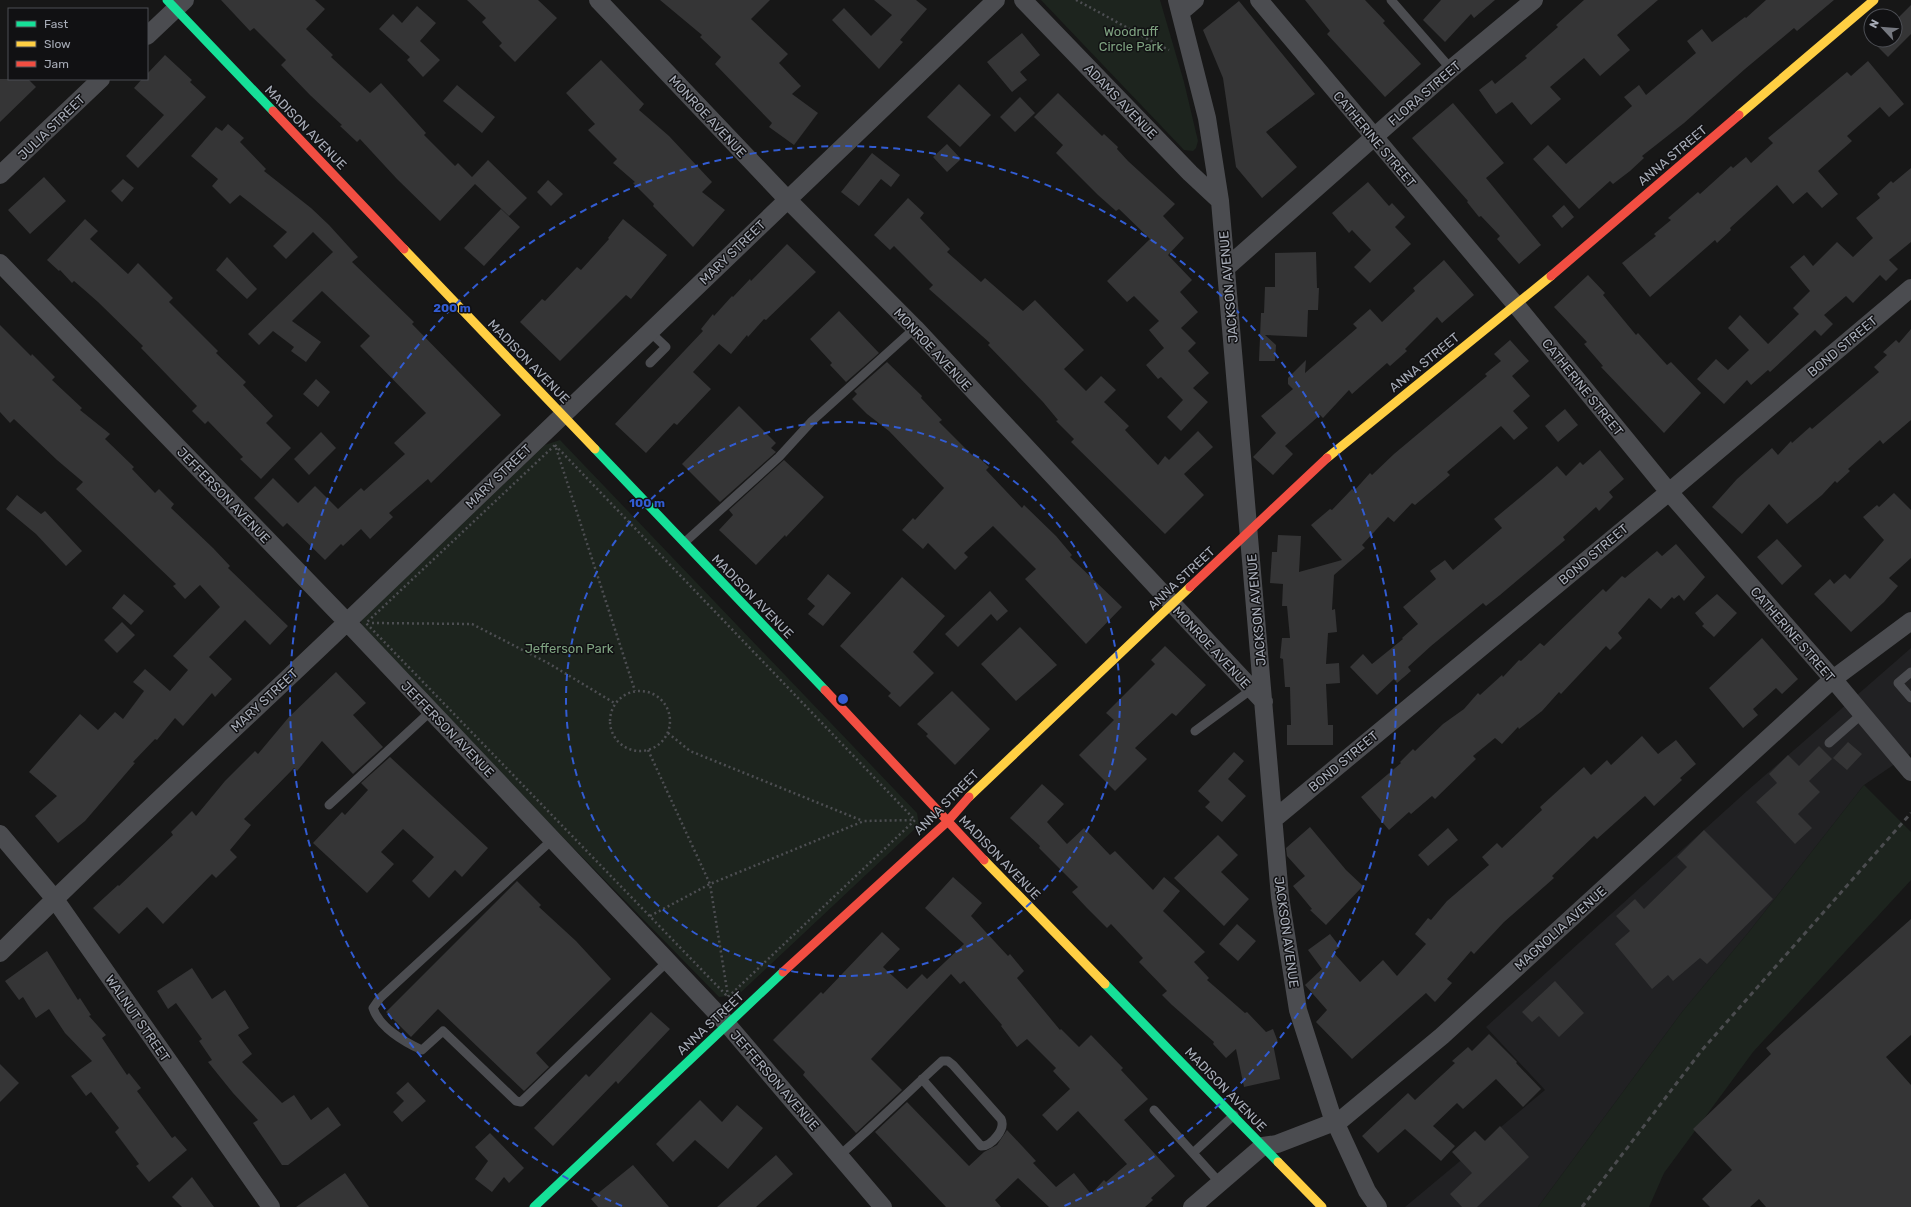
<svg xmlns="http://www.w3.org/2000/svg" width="1911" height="1207" font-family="Rubik,sans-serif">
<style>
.built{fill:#212123}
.green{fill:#1d241e}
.building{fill:#353536}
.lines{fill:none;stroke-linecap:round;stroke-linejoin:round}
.path{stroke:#4d4e52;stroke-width:2.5;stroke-dasharray:2 3;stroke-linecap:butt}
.lane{stroke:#4b4c50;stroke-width:9}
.street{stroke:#4b4c50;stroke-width:18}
.fast{stroke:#16e098;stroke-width:9}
.slow{stroke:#ffcf43;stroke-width:9}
.jam{stroke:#f24e42;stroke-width:9}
.rail{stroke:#4b4c4f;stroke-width:3;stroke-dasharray:5 4;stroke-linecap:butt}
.ring{fill:none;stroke:#325cd3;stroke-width:2;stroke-dasharray:7 5}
.labels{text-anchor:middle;stroke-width:3;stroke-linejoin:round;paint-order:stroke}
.park-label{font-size:13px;fill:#7fa381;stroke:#111113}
.street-label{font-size:13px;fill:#a8adb8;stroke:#111113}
.centre{fill:#325cd3;stroke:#111113;stroke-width:2}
.ring-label{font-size:12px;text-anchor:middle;font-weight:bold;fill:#325cd3;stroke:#111113;stroke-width:3;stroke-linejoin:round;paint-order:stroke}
</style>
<rect width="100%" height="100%" fill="#171717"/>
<!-- built -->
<path class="built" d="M1911,648V753L1864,785L1748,933L1682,1012L1538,1207H1405L1545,1090L1486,1027L1747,791Z"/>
<!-- green -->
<path class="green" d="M1041,0H1160L1184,82L1198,141L1196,148L1193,151L1184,150Z
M560,440L917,813L919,825L738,995L719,997L362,631L361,620L545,445Z
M1864,785L1911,832V880L1753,1052L1664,1173L1649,1207H1538L1682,1012L1748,933Z"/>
<!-- building -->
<path class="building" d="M221,0H315L325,9L306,29L333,55L331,57L370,93L381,83L426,133L424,135L455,166L458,163L472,177L488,160L527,198L509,216L475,184L440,221L397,179L360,139L357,142L340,126L342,125L310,95L281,65L286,60L254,28L250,31Z
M467,0H538L557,18L515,62L499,46L502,43L482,22L486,18Z
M660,0H770L751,19L788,54L779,63L801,86L792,94L818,113L794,145L769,127L772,123L715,64L721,57L700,37L702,35Z
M874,0H916L927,9L900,40L903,42L879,69L832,20L844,8L871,36L892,15Z
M1305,0H1365L1385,21L1383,23L1421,64L1385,97L1327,34L1330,31Z
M1441,0H1495L1474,18L1471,14L1445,42L1423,20Z
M1584,0H1658L1617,35L1630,50L1600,76L1584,58L1550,87L1561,99L1531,125L1512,102L1496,114L1479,90L1492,80L1495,84L1527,58L1525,56L1558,27L1556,25Z
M1766,0H1834L1797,31L1794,28L1745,69L1684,123L1642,156L1644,158L1630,171L1613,184L1610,181L1579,209L1533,159L1548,145L1566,164L1632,106L1624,97L1639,85L1646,95L1696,53L1687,41L1702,29L1712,42L1745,17L1746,18Z
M1239,1L1315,94L1266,132L1297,167L1262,198L1236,167L1223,78L1203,30Z
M1911,5V34L1888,57L1871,40H1895V21Z
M417,6L436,23L420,41L440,60L423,77L407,60L410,57L379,29L393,14L402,23Z
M1022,33L1040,55L1020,72L1027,80L1012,92L987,62Z
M165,55L192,80L190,82L206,97L138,168L126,156L164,115L134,88L142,79H147V74Z
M601,60L644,104L639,110L669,136L712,182L702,192L725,210L693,247L653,206L654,204L633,183L635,182L613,163L617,159L588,130L595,124L566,93Z
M1868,61L1904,104L1889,117L1880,107L1847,136L1852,141L1818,171L1838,194L1822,208L1807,192L1793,204L1777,185L1730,228L1731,230L1717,243L1715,240L1650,297L1622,263L1656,236L1654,234L1671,220L1668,218L1698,192L1700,194L1731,166L1733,168L1746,157L1751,163L1773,143L1768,138L1847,72L1851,76Z
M0,79H28L36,87L0,122Z
M959,84L991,115L960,147L927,117Z
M457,85L495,117L482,133L443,101Z
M1058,93L1102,136L1104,134L1118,147L1117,149L1128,161L1175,204L1163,216L1184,238L1168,255L1192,280L1180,292L1198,312L1181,328L1196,343L1188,351L1209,373L1193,388L1208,402L1181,431L1167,417L1183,400L1161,377L1158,379L1146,365L1164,348L1149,330L1159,321L1134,296L1127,302L1107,281L1150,239L1119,209L1116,211L1098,195L1056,153L1063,145L1034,117Z
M1020,97L1035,113L1015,132L1000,117Z
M1453,103L1504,163L1486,178L1541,245L1519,264L1497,239L1500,236L1481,216L1479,217L1467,202L1468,201L1412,138Z
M228,124L244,138L240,142L266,169L264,171L311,208L329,225L358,257L352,262L414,322L412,324L501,415L431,483L428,479L389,513L393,517L370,539L361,529L343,546L341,544L325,560L287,523L283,527L254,498L273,478L298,503L315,486L338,509L361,488L364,491L405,454L394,443L426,413L360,346L370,336L322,291L292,321L321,342L306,362L291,351L294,347L273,331L259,345L248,334L333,252L313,232L286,259L273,246L287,232L240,195L230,204L212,186L218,179L191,156L216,127L222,131Z
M947,144L961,159L947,172L933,157Z
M872,153L900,175L891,187L881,179L859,206L841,192Z
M1911,168V242L1889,260L1898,269L1886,281L1880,275L1853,303L1846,296L1824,315L1833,324L1821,336L1815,330L1770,372L1768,370L1751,385L1747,380L1724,404L1697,379L1716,359L1728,370L1749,350L1728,328L1740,315L1768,344L1799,314L1793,308L1810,291L1790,267L1804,255L1813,266L1837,242L1853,257L1873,238L1856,218L1880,198L1877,194L1891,181L1893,183Z
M44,177L66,201L30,234L8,210Z
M123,179L134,188L122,202L111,191Z
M548,180L563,194L551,206L537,192Z
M1368,182L1389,206L1392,203L1405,217L1395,227L1411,244L1370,283L1354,267L1371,250L1352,230L1349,233L1332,213Z
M908,198L924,213L920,218L950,249L947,252L981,282L985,278L1023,311L1035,300L1084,350L1064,369L1086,391L1101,376L1116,390L1104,402L1129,426L1125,430L1158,465L1165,456L1169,460L1198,431L1213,447L1184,474L1204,495L1165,534L1071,442L1074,439L1056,421L1058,420L1043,402L988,345L990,343L929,289L933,285L894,246L890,250L874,235Z
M1564,205L1574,217L1562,228L1552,216Z
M501,209L520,227L484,266L464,248Z
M85,219L98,231L90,239L128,274L138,263L173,298L169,302L218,351L216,353L246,382L243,385L273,416L266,423L291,448L261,479L240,459L243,457L208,421L205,424L192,411L197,406L141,348L143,346L98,302L74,281L72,283L60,270L59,271L47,260Z
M623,219L667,255L631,299L626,295L560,361L520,322L542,299L545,301L577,267L581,270L609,239L608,238Z
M787,244L816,272L766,320L764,319L748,337L747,335L731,354L719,344L693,372L711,389L677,425L674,423L646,453L615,424L703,331L701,329L713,314L714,316L732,296L733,297L750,279L751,281Z
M1316,252L1317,288H1319L1318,310H1308L1307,337L1265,335L1276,345L1275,361H1259L1261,313H1264L1265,287H1275V253Z
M227,257L257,289L247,299L216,270Z
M1444,260L1474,295L1442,323L1437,317L1405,349L1407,351L1390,366L1387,363L1352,394L1349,390L1323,418L1320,415L1285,446L1293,454L1273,475L1253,457L1276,433L1261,416L1293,389L1288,384V378L1306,360L1305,373L1357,328L1353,324L1370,309L1382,322L1415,291L1413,288Z
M1588,275L1605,293L1603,295L1636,335L1638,333L1667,365L1671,362L1701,393L1664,433L1601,367L1603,366L1584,344L1587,342L1554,307Z
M839,311L879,353L846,382L830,365L832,363L810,339Z
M0,325L31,356L32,354L55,377L52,380L82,408L80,410L110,434L105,439L134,467L132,469L155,493L159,489L174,504L171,508L213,548L230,566L228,568L288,626L270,645L245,620L209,657L232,679L215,697L212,693L183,726L175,718L157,740L155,739L133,762L135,763L85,821L58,843L35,816L57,796L29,772L80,714L98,730L115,712L123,719L144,691L133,682L145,669L170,691L188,670L173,656L220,607L200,585L185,599L173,586L176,584L76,489L83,482L57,460L14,419L10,423L0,412Z
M1911,329V420L1883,444L1880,440L1848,469L1850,471L1837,483L1835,481L1822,495L1787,524L1769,504L1742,534L1712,507L1737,479L1772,448L1778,455L1791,441L1792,443L1810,427L1812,429L1879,372L1874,367L1887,355L1883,352L1896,340L1899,343Z
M1510,340L1529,361L1512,376L1530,396L1513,411L1528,428L1514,440L1501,426L1447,472L1450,475L1435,488L1415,505L1412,503L1394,522L1388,517L1362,545L1365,548L1334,575L1332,610L1335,609L1337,632L1328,633L1326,664L1339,663L1340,683L1326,684L1328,725H1333V745H1287V725H1291L1290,687H1285L1283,659L1280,658L1282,638H1290L1287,606H1282L1283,584L1270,583L1272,552H1277L1278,535L1301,536L1299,572L1342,560L1311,525L1330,509L1332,510L1352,489L1354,491L1370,473L1372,475L1394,454L1487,376L1485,374L1501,361L1494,354Z
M887,362L922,396L921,398L942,420L939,422L973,456L975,454L989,467L986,470L1022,508L1024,505L1056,536L1072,555L1070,557L1122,607L1086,644L1025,579L1036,569L993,526L964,553L968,557L955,570L928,543L923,549L902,530L913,518L915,520L944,488L889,431L867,414L852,399L857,394L854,391Z
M316,379L330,392L318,407L303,394Z
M739,406L776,443L771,448L776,452L720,502L682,464Z
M1565,409L1578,425L1558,442L1545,426Z
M321,432L336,448L309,475L294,459Z
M1600,450L1624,479L1609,492L1613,497L1599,511L1596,507L1563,537L1565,540L1500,595L1486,606L1483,603L1431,646L1408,667L1411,671L1397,683L1394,679L1377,695L1350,667L1363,654L1372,664L1403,639L1402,638L1418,624L1403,607L1436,579L1430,571L1445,560L1453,570L1502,528L1494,519L1541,480L1557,466L1566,476L1580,462L1583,465Z
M784,460L824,497L786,537L785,535L756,565L719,530L733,515L729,510Z
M1894,493L1911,510V558L1889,578L1898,586L1884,602L1851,632L1814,594L1830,579L1834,584L1845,574L1850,579L1884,540L1863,517L1877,505L1879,507Z
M17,495L41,514L45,511L82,551L66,566L36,534L6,509Z
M1777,539L1802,566L1782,585L1757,557Z
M1676,544L1705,577L1684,601L1679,595L1674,599L1672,597L1661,609L1649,598L1618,633L1622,638L1610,650L1606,646L1561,694L1559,692L1542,711L1519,729L1518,727L1502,744L1495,738L1473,756L1476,759L1435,799L1432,796L1411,814L1409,812L1389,830L1361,797L1401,763L1400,762L1413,749L1415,751L1443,724L1464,709L1478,693L1480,695L1502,675L1503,677L1519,660L1521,661L1540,643L1544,646L1603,589L1606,592L1622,576L1625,578L1657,551L1662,556Z
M828,574L851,593L823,626L808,614L815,606L807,599Z
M902,577L945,616L913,652L934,673L900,707L888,696L891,693L840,646Z
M990,591L1008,611L997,621L991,614L958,647L945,634Z
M124,594L144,611L131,625L112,608Z
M1717,594L1737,613L1714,637L1702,626L1704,624L1695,613Z
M122,622L135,635L117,653L104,640Z
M1020,627L1057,665L1016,701L981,664Z
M1762,638L1798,679L1782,694L1776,688L1753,709L1758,715L1743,728L1709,688Z
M1165,646L1206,685L1176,716L1172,713L1135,748L1147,759L1115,791L1079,755L1114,720L1106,713L1155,664L1151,660Z
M336,672L366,703L353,715L383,747L353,774L322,741L297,771L294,768L244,819L251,825L230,850L237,857L216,878L212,874L163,924L147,907L119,934L93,908L118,885L119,886L173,835L171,832L192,811L196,816L225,781L255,751L258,754L289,717Z
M952,691L990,729L955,765L926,736L928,734L917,724Z
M1642,736L1658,754L1676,740L1696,764L1680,778L1682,780L1654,806L1645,796L1597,839L1594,836L1552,876L1554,878L1504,922L1474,954L1471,951L1447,979L1452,983L1435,1002L1426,993L1352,1059L1316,1022L1327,1010L1305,985L1322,969L1308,950L1330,934L1340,947L1333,952L1360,982L1383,960L1397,976L1426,944L1415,934L1428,918L1431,920L1447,901L1489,865L1482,857L1497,843L1502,848L1542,810L1540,807L1584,767L1591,775L1607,760L1611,765Z
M1848,742L1862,754L1847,770L1833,758Z
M1819,746L1832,759L1809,781L1820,792L1798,814L1812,828L1795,844L1756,802L1777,783L1769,774L1788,755L1799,766Z
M1234,752L1244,761L1228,779L1246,796L1222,822L1205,807L1210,802L1198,791Z
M390,757L488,848L462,877L455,870L429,898L412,881L434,857L403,829L381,852L394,864L367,893L313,843L342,812L345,815L368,790L361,783Z
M1042,784L1064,804L1047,822L1067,844L1084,828L1110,855L1115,851L1153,890L1164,877L1180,891L1163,911L1205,952L1194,962L1209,978L1207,980L1245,1013L1247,1012L1266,1032L1273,1029L1278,1042L1273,1044L1280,1079L1244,1087L1236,1049L1226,1058L1213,1044L1214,1042L1172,1005L1162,995L1167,991L1139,962L1143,958L1111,924L1107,928L1087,908L1072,892L1078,887L1039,848L1040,846L1010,818Z
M1310,827L1346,870L1363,886L1326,925L1310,910L1312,909L1293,886L1305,876L1287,856L1286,848Z
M1448,828L1458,840L1428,866L1418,855Z
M1704,830L1773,899L1707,964L1700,958L1673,981L1668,975L1652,989L1615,944L1630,931L1616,916L1635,899L1644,909L1687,867L1677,857Z
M1218,835L1238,855L1221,872L1249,899L1224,926L1174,878Z
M953,877L982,903L971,916L1008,956L1010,954L1024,971L1017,978L1060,1030L1061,1029L1079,1047L1091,1035L1123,1068L1121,1070L1148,1099L1124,1120L1175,1176L1151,1198L1153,1200L1145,1207H1049L1018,1178L995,1200L1001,1207H946L875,1132L907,1102L969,1166L984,1152L997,1145L1007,1130L1036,1161L1033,1163L1056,1187L1074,1173L1091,1194L1104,1180L1106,1182L1127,1164L1078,1111L1057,1131L1042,1115L1070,1089L1053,1071L1056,1068L1027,1039L1017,1047L1001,1026L1002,1025L964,981L960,984L951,974L871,1059L902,1090L856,1133L803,1075L805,1072L773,1040L821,992L823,994L882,932L900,949L883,967L907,989L922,974L927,979L964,944L925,908Z
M517,881L541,905L539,907L576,941L611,979L536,1053L549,1067L524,1091L438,1009L411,1037L386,1012Z
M1911,919V1035L1886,1057L1911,1085V1207H1766L1759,1199L1750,1207H1710L1702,1199L1732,1170L1693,1129L1771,1054L1766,1048Z
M1237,924L1256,941L1238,961L1219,944Z
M47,951L78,1000L80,998L91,1015L89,1016L106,1035L102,1038L127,1075L129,1073L141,1088L137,1091L172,1138L175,1136L187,1150L149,1182L136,1166L139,1164L115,1132L119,1128L91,1092L86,1096L71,1076L92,1061L65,1033L49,1009L36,1018L23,997L19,1000L5,981Z
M192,968L212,999L225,990L249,1028L238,1035L252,1054L242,1062L282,1103L294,1095L311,1120L328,1107L341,1125L288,1165H282L253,1123L258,1120L233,1093L208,1062L212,1060L199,1041L202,1039L176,1003L168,1009L157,991Z
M1555,981L1584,1013L1559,1037L1539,1016L1532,1022L1522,1012Z
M651,1012L670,1029L618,1084L616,1081L553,1146L534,1128L586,1074L589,1077Z
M1489,1034L1517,1062L1516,1063L1541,1089L1523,1107L1496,1079L1463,1109L1457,1103L1433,1126L1455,1146L1441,1161L1405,1129L1378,1153L1362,1136L1408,1093L1415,1100L1455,1063L1452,1061L1468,1047L1472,1051Z
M0,1064L19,1083L0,1102Z
M408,1082L426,1101L402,1122L393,1112L404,1101L396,1093Z
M700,1100L722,1122L737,1105L763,1128L728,1169L695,1140L673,1162L656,1144Z
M1500,1126L1529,1157L1477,1207H1462L1450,1194L1472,1173L1452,1152L1475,1131L1485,1141Z
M490,1133L524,1168L509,1183L504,1177L492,1192L475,1179L488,1161L475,1147Z
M776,1155L793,1174L756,1207H717Z
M633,1165L669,1207H598L591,1199Z
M345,1173L369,1207H296Z
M192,1177L214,1207H182L172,1197Z"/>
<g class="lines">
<!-- path -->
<path class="path" d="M1076,0C1107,16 1137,34 1169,50
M555,445L915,820L728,997L366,623Z
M556,448L635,691
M372,623L472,624L548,663L616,704
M610 721a30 30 0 1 1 60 0a30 30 0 1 1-60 0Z
M668,733L690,751L863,821
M648,750L710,884L728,996
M650,916L710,884L864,821L914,820"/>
<!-- lane -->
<path class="lane" d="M1391,0L1451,69
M649,331L666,347L650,363
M685,542L779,457L812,421L915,328
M1911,672L1898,683L1911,698
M1195,731L1252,689
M1829,743L1862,714
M329,805L431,711
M553,839L380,998L373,1008C379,1027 404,1042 422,1050L443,1031L516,1101L521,1102L668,961
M1154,1110L1220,1183
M1193,1153L1234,1115
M840,1155C875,1125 908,1092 942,1061H948L953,1065L1001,1119C1006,1129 991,1147 981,1146L922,1079"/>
<!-- street -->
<path class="street" d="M598,0L787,199L915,328L1264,702
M1023,0L1190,173L1220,201
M1177,0L1207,118L1220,201L1280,897L1298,1010L1331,1113L1367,1191L1378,1207
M1259,0L1516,305L1669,492L1833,679L1911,772
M1181,12L1195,0
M147,36L185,0
M0,175L101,79
M0,263L347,622L727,1024L883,1207
M1226,268L1451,69L1534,0
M1274,819L1669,492L1911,288
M0,834L54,898L271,1207
M0,953C113,840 231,733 346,623C563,416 779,207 996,0
M1192,1207L1263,1146L1277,1144L1342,1119L1442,1036L1833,679L1911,621"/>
<!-- fast -->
<path class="fast" d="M167,0L273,111
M595,449L825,690
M1105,984L1278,1162
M534,1207L783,972"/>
<!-- slow -->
<path class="slow" d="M1739,115L1874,0
M404,249L595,449
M1327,458L1551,276
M969,797L1190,587
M984,860L1105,984
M1278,1162L1322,1207"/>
<!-- jam -->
<path class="jam" d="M273,111L404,249
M1551,276L1739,115
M1190,587L1327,458
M825,690L984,860
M783,972L947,822L969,797"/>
<!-- rail -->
<path class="rail" d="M1582,1207L1702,1050L1911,813"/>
</g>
<!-- distance rings -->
<g class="ring">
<circle cx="843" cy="699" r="277"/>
<path d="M622 1206A553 553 0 1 1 1064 1206"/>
</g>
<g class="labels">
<!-- park labels -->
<g class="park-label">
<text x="1131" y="36">Woodruff<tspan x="1131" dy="15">Circle Park</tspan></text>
<text x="569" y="653">Jefferson Park</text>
</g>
<!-- street labels -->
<g class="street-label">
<text transform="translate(1424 93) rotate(-41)" y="5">FLORA STREET</text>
<text transform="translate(1121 101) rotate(46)" y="5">ADAMS AVENUE</text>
<text transform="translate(708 116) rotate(47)" y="5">MONROE AVENUE</text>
<text transform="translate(51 127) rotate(-44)" y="5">JULIA STREET</text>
<text transform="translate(306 127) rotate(46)" y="5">MADISON AVENUE</text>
<text transform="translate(1375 139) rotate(50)" y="5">CATHERINE STREET</text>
<text transform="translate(1672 155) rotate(-40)" y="5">ANNA STREET</text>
<text transform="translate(732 252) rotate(-44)" y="5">MARY STREET</text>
<text transform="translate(1228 287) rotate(-95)" y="5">JACKSON AVENUE</text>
<text transform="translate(1842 346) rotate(-40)" y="5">BOND STREET</text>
<text transform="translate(933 349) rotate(47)" y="5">MONROE AVENUE</text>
<text transform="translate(529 361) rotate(46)" y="5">MADISON AVENUE</text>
<text transform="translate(1424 362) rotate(-39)" y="5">ANNA STREET</text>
<text transform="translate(1583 387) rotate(51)" y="5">CATHERINE STREET</text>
<text transform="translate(498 476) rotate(-44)" y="5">MARY STREET</text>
<text transform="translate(224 495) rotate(46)" y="5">JEFFERSON AVENUE</text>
<text transform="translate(1593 554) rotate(-40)" y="5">BOND STREET</text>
<text transform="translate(1181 578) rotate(-43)" y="5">ANNA STREET</text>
<text transform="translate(753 596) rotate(46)" y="5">MADISON AVENUE</text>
<text transform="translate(1256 610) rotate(-95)" y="5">JACKSON AVENUE</text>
<text transform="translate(1793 634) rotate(49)" y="5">CATHERINE STREET</text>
<text transform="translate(1212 647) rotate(47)" y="5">MONROE AVENUE</text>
<text transform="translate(264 700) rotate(-43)" y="5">MARY STREET</text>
<text transform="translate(448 729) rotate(46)" y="5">JEFFERSON AVENUE</text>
<text transform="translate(1343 761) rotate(-40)" y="5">BOND STREET</text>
<text transform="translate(946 802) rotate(-45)" y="5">ANNA STREET</text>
<text transform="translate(1000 857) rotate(46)" y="5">MADISON AVENUE</text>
<text transform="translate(1560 928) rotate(-42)" y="5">MAGNOLIA AVENUE</text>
<text transform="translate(1287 932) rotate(82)" y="5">JACKSON AVENUE</text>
<text transform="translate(138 1018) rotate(55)" y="5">WALNUT STREET</text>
<text transform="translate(710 1023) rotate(-43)" y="5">ANNA STREET</text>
<text transform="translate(775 1080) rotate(49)" y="5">JEFFERSON AVENUE</text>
<text transform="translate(1226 1089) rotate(46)" y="5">MADISON AVENUE</text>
</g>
</g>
<circle cx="843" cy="699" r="6" class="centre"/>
<g class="ring-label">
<text x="452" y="312">200 m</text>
<text x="647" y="507">100 m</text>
</g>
<!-- legend -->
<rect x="8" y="8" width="140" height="72" fill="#111113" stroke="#4d4f55"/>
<rect x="16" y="21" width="20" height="6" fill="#16e098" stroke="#4d4f55"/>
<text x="44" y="28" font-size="12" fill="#a8adb8">Fast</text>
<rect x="16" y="41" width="20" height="6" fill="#ffcf43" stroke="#4d4f55"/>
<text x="44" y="48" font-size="12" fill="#a8adb8">Slow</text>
<rect x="16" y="61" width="20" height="6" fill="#f24e42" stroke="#4d4f55"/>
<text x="44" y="68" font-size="12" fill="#a8adb8">Jam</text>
<!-- north arrow -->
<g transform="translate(1883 28) rotate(296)"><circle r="19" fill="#111113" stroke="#4d4f55"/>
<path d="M0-3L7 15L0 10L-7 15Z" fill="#757880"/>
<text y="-6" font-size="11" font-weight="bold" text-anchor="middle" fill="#a8adb8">N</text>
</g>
</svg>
